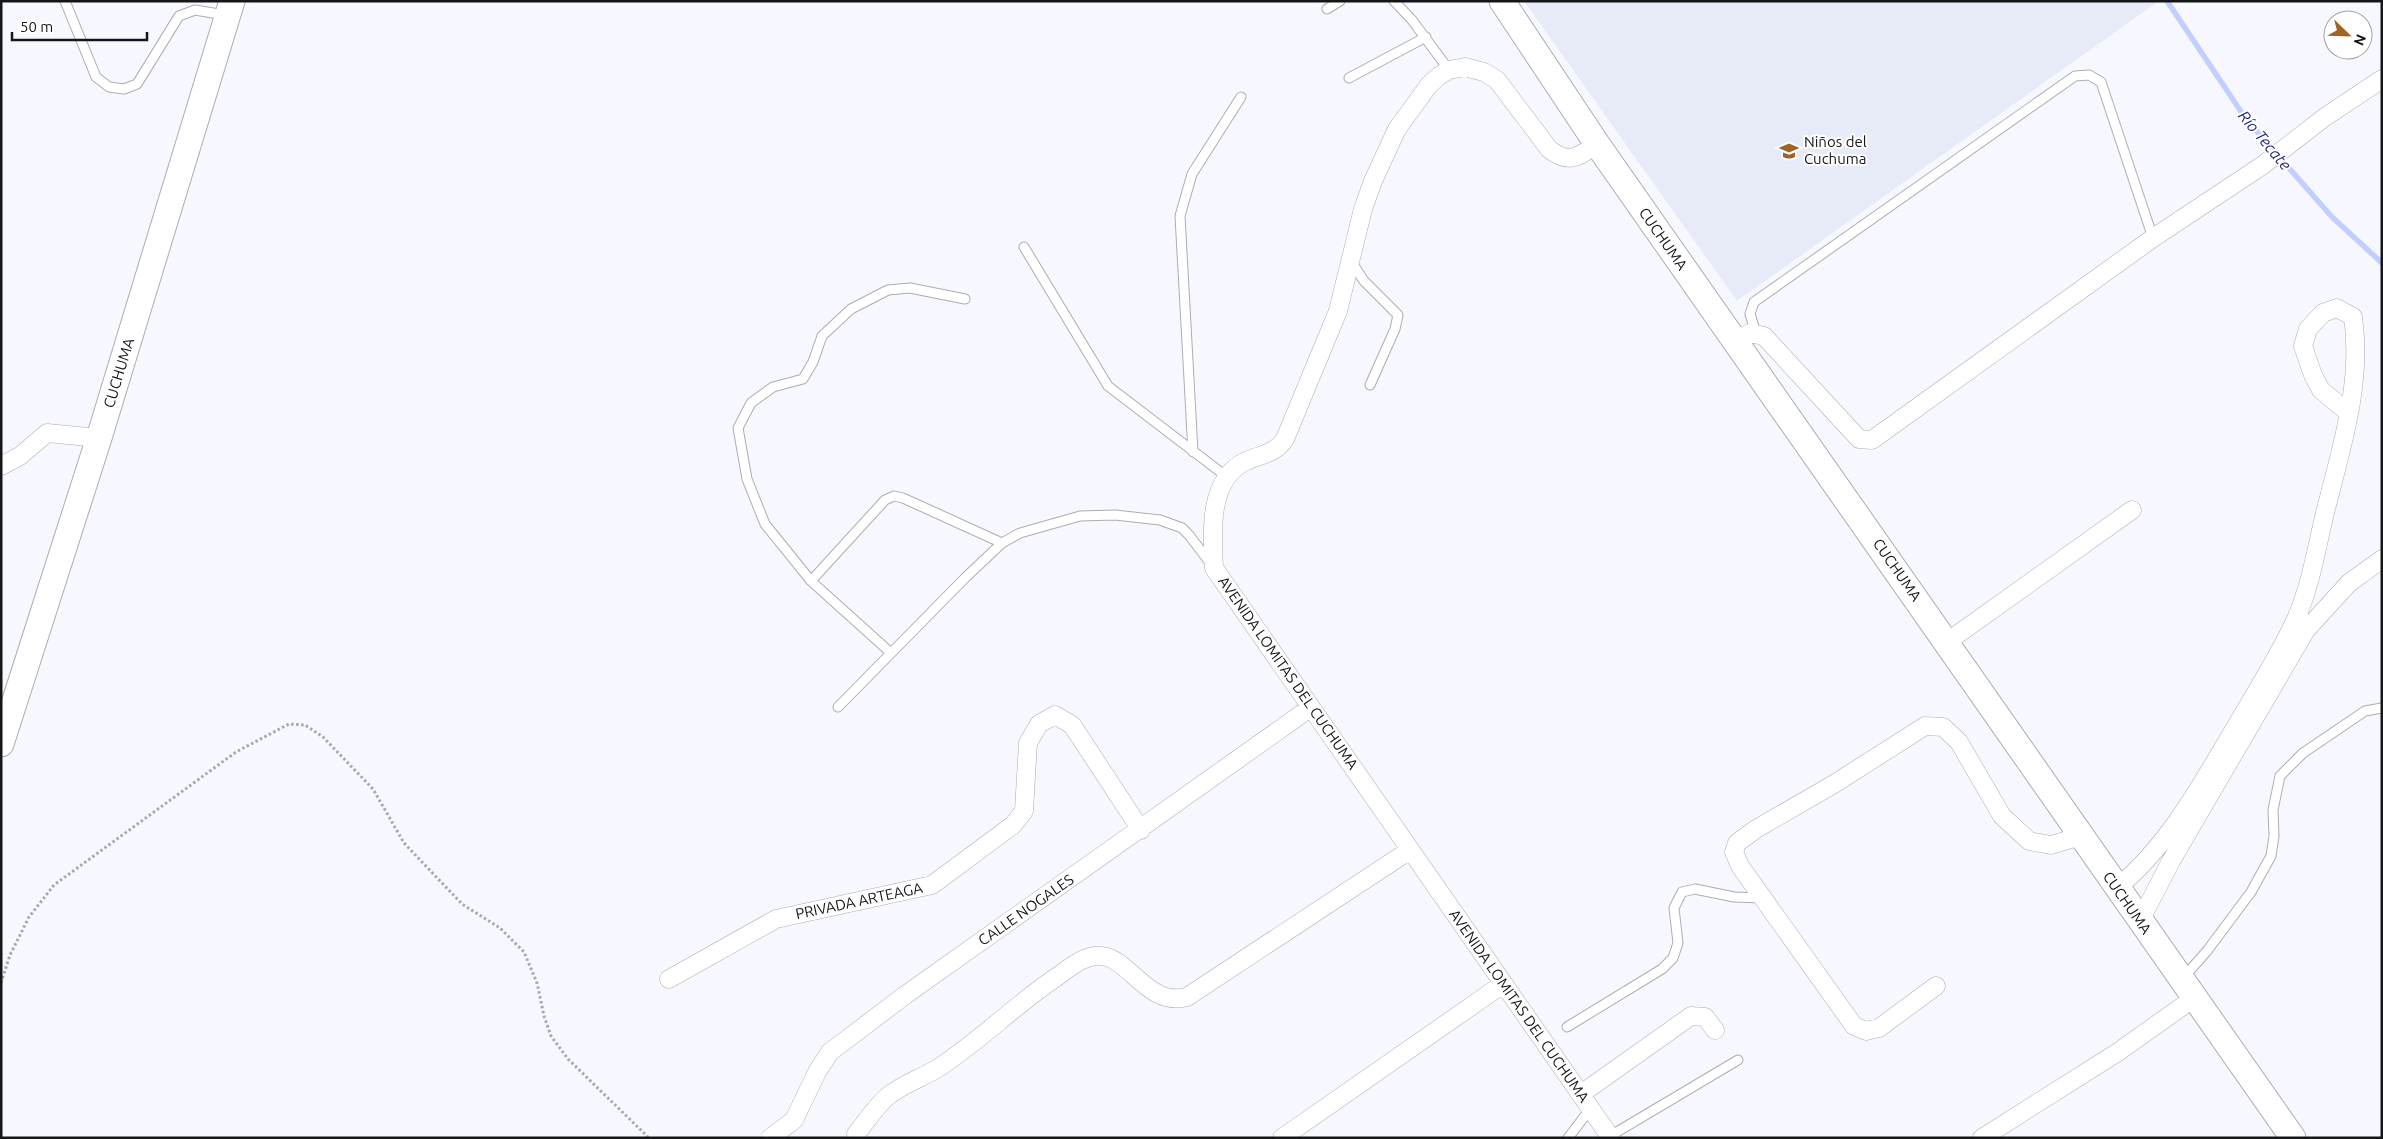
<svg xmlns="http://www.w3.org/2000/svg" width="2383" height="1139" font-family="Ubuntu,sans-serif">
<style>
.built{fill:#e7ebf8}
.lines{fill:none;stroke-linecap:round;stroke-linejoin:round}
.stream{stroke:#c1cefe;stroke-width:5.5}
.lane-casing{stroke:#abadb3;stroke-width:11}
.street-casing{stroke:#abadb3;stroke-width:19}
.secondary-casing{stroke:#abadb3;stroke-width:27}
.path{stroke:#a8a9af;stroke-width:3;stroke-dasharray:2.5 2.5;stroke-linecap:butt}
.lane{stroke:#fff;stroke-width:9}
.street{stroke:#fff;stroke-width:18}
.secondary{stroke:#fff;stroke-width:25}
.labels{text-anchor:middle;stroke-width:4;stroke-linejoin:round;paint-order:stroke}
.poi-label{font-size:15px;fill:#151618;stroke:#fff;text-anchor:start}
.street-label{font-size:15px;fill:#151618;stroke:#fff}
.water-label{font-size:16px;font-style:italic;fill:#23297f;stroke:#fff}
</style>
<rect width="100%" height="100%" fill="#f7f8ff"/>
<!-- built -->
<path class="built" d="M1524,1H2159L1737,301Z"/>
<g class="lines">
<!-- stream -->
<path class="stream" d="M2167,1L2246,119L2332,217L2382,263"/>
<!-- lane casing -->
<g class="lane-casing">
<path id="lane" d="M65,1L96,77L109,87L124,89L137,84L179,16L195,10L225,15
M1394,1L1412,20L1449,70
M1327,9L1340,1
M1349,78L1426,37
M1024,247L1108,386L1227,477
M1351,261L1364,281L1398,315L1395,329L1370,385
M1756,333L1750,314L1754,302L2075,76L2089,75L2101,82L2153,238
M1193,452L1180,216L1192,174L1241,97
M811,581L765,524L747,479L738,428L751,403L773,387L803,379L813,362L822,336L851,309L888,290L910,288L965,299
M891,653L811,581L885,500L894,496L903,498L1002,543
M838,707L965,578L1002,543L1020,533L1080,516L1115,515L1160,520L1182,528L1189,535L1211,564
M2183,978L2207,951L2251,892L2271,856L2274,836L2273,810L2280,776L2303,753L2365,711L2382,708
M1567,1027L1662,969L1673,958L1678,943L1674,908L1682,892L1695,889L1734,897L1762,898
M1610,1136L1738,1060
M1568,1138L1591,1108"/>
</g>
<!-- street casing -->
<g class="street-casing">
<path id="street" d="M1597,144C1578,157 1569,165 1549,149L1497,80L1484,72L1465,67L1449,70L1439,76L1429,85L1397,129L1373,181L1363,209L1338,311L1285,439C1275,454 1262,454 1246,461C1208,479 1212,532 1214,568L1611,1138
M1735,340L1750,333L1764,336L1859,439L1872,440L2153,238L2263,165L2325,117L2382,79
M1,466L20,456L47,433L99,438
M1947,642L2132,510
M2117,888C2169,845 2201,785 2235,728C2256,692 2279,656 2296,619C2310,587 2316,551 2324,517C2340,451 2363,385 2353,317L2337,308L2323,313L2308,329L2303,346L2313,375L2321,390L2349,413
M2140,921L2171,861L2306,630L2349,583L2382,559
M669,979L776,919L932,885L1013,825L1024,811L1028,743L1039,724L1055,715L1072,725L1141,830
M1936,986L1879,1028L1866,1031L1854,1026L1740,866L1734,852L1737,843L1756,829L1834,784L1925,726L1943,727L1959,742L2002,816L2029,841L2051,845L2081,836
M1581,1094L1691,1016L1705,1017L1715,1030
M856,1134C866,1122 876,1106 888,1096C903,1084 922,1078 938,1068C980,1041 1016,1004 1058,976C1069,968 1081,958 1095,956C1127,951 1145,1008 1187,997L1410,850
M770,1138L794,1120L817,1072L830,1052L904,996L1310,708
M1282,1138L1503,984
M1982,1138L2118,1052L2194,998"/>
</g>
<!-- secondary casing -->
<g class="secondary-casing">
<path id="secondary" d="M1502,1L1597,144L2293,1138
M1,744L99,438L232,1"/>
</g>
<!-- path -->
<path class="path" d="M1,983L10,955L29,917L54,885L236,752L289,724L305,725L323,737L373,789L404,843L462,904L500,928L524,952L537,983L544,1016L551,1036L568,1059L649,1138"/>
<!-- lane -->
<use href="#lane" class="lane"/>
<!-- street -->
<use href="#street" class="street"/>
<!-- secondary -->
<use href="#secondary" class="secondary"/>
</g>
<!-- icons -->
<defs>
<g id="school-bare" transform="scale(1.5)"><path d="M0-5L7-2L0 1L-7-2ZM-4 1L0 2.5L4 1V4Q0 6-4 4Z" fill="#9f6325" stroke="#fff" stroke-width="2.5" paint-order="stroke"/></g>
</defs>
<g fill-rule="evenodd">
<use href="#school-bare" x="1789" y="151"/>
</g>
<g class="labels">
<!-- poi labels -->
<g class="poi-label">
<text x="1804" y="147">Niños del<tspan x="1804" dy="17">Cuchuma</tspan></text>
</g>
<!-- street labels -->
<g class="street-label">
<text transform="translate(1663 239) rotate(55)" y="5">CUCHUMA</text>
<text transform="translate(119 373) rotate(-73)" y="5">CUCHUMA</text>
<text transform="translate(1897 570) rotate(55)" y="5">CUCHUMA</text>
<text transform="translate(1288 673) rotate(55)" y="5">AVENIDA LOMITAS DEL CUCHUMA</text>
<text transform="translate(859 901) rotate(-12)" y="5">PRIVADA ARTEAGA</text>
<text transform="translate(2127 903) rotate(55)" y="5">CUCHUMA</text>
<text transform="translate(1026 910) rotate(-35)" y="5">CALLE NOGALES</text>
<text transform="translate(1519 1006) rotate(55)" y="5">AVENIDA LOMITAS DEL CUCHUMA</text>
</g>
<!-- water labels -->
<g class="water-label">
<text transform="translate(2265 140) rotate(50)" y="6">Río Tecate</text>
</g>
</g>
<!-- border -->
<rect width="2383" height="1139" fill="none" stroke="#151618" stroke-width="5"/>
<!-- north arrow -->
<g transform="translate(2348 35) rotate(113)"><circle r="24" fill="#ffffff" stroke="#a1a2a3"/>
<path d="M0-4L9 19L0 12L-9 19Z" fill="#9f6325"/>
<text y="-8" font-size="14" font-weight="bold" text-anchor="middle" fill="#151618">N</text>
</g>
<!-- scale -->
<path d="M12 32v8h135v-8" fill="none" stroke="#151618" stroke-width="2.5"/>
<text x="20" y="32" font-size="15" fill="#151618" stroke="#ffffff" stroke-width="4" paint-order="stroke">50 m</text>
</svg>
